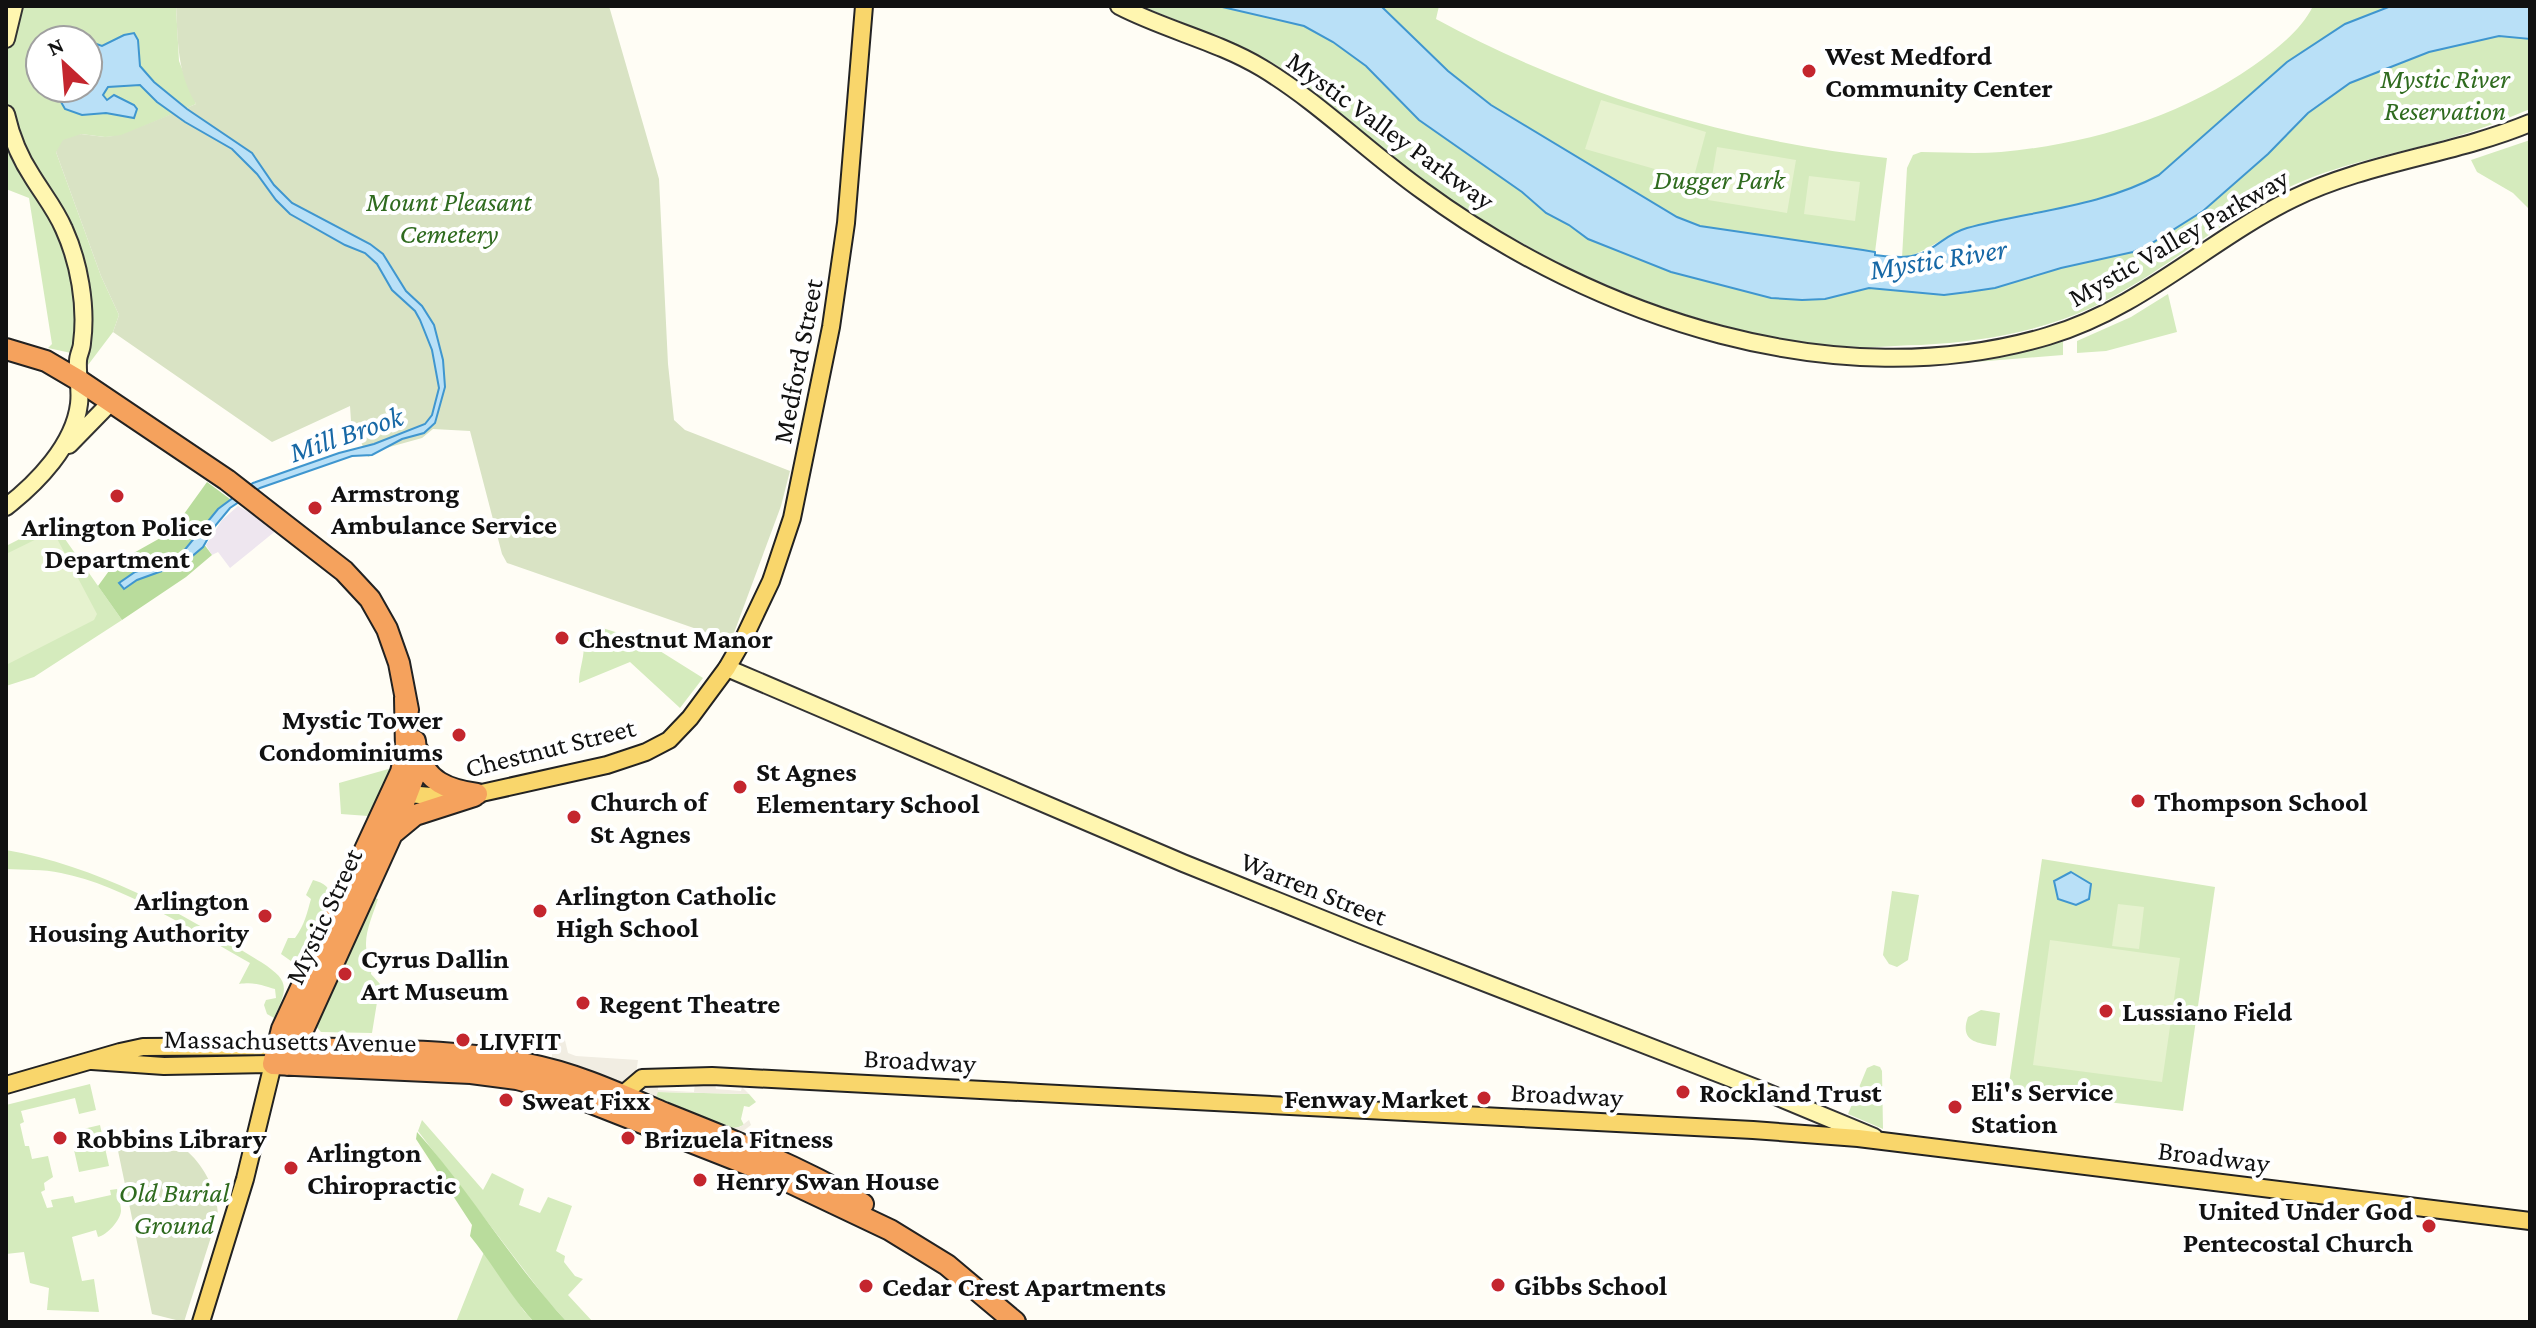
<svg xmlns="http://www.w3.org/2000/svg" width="2536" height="1328" font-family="'Crimson Pro',serif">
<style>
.industrial{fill:#eee6ef}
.green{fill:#d5ebbd;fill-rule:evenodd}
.forest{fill:#b9dc9c}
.cemetery{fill:#d9e3c4}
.pitch{fill:#e6f2cf}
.plaza{fill:#f1ede2}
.water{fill:#b9e0f7;stroke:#3f96cf;stroke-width:2}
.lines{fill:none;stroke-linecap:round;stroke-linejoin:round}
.secondary-casing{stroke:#333;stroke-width:20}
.primary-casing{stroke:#222;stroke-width:20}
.highway-casing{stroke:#222;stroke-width:24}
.secondary{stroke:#fff6b0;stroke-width:16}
.primary{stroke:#f9d66b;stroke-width:16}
.highway{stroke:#f5a25d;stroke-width:20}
.poi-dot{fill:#c4262e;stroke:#fff;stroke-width:3}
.labels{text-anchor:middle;stroke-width:8;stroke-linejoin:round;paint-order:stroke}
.poi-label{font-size:28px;font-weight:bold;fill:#111;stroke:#fff;text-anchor:start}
.park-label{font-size:28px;font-style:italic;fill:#2f6b1f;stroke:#fff}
.street-label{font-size:28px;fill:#111;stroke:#fff}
.water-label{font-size:30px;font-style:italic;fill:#1768a6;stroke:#fff}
</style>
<rect width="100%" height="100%" fill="#fffdf5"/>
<!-- industrial -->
<path class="industrial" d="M238,506L278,529L230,568L218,552L212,555L206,545L222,520Z"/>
<!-- green -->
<path class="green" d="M6,6H176L179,61L196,104L121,136L105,137L81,134L56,152L101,276L119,315L113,332L88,365L71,353L48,348L52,344L29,198L6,189ZM40,40H88V88H40Z
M1142,6H1218L1304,26L1333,42L1366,66L1419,120L1522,192L1546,213L1569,225L1588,239L1671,272L1772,298L1802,300L1824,299L1869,288L1944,295L1968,292L1995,288L2061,268L2133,252L2152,243L2203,211L2268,154L2308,113L2350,83L2429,52L2499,36L2530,39V109C2504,120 2478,130 2451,138C2399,153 2346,162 2296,184C2224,217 2164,273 2093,307C2039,332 1980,342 1921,345C1901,345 1880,348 1860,347C1750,343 1627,301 1531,248C1488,224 1447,198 1409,169C1370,139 1334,106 1295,77C1249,45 1193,28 1142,6Z
M1381,6H1439L1436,19C1575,95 1730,141 1887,158L1875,252L1700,226L1677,217L1491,105L1448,71Z
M2313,6H2391L2345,24L2296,56L2159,175C2102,207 2031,212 1969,228C1944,234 1928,253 1902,258L1907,168L1913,155L1921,152C1947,152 1974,154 2001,152C2089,144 2180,117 2253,66C2275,50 2301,31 2313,6Z
M2530,140V210L2513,193L2477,172L2471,160Z
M2168,294L2177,332L2106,351L2077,353V341L2131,317Z
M2063,340V355L1975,362L1976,360Z
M53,522L122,620L34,677L6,686V546Z
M596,626L644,641L703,678L680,708L630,662L579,683C579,667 586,656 583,639Z
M392,768L368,816L341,814L339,783Z
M6,850C98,866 182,913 261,962C290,981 288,987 274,1018L267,1014L264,1005L266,1000L276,998L275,989C261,985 255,982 239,984L250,963C195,932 123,885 61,873C43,869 24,870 6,869Z
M2042,859L2215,887L2183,1111L2008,1090Z
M313,880C324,883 331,887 331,900L298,966L281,954L288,938H295C305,924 307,913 311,899L306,895Z
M1892,891L1919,895L1908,960L1897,967L1889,964L1883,955Z
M372,897L378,899C372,918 358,945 372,962L371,974L380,984L372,1033L321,1032L313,1023Z
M1981,1010L2000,1013L1996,1046C1978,1043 1959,1042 1968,1017Z
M1874,1065L1880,1067L1882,1071L1883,1129L1848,1114L1867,1068Z
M90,1084L96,1110L79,1114L75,1098L21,1111L24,1122L20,1124L25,1146H29L32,1159L48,1156L53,1177L44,1183L45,1190L41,1192L47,1208L53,1207L51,1200L73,1196L75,1203L111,1195L110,1190L117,1189C118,1195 121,1204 121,1211C120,1221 107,1235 98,1237L96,1230L72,1237L82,1281L94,1279L99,1312L47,1310L49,1288L30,1283L24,1252L6,1254V1105Z
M657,1092L749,1094L756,1102L749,1107L744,1106L741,1119L744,1125L733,1129L656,1097Z
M422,1120L483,1190L492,1173L524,1189L519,1205L540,1213L548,1197L572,1206L556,1251L565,1256L564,1262L575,1276L583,1279L568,1295L593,1322H567L547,1300L418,1131Z
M100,1125L109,1166L79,1172L74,1150L86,1147L83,1129Z
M484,1252L524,1311L534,1322H456Z"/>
<!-- forest -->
<path class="forest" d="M207,482L230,499L218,509L198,536L212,555L186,577L122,620L98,586L114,564L171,532Z
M417,1132C471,1192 512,1263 567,1322H534C510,1296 493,1264 470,1236L472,1225L416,1139Z"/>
<!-- cemetery -->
<path class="cemetery" d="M176,6H609L659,179L668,364L674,420L685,430L790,471L781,506L731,641L507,563L502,554L470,431L433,429L422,438L386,448L368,457L351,421L350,406L272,442L113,332L119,315L101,276L56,152L63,140L81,134L105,137L121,135L196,104C177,72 178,42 176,6Z
M117,1146L188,1152C205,1167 217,1192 218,1215L184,1322L152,1314Z"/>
<!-- pitch -->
<path class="pitch" d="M1601,100L1706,132L1693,180L1585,149Z
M1717,147L1796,160L1787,213L1708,200Z
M1809,176L1860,182L1855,221L1804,214Z
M53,531L97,614L94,620L6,665V554Z
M2118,904L2144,907L2139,949L2112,946Z
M2050,940L2180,958L2162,1082L2033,1065Z"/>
<!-- plaza -->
<path class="plaza" d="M562,1035L564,1036L568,1053L576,1056L638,1060L636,1074L619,1086L555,1063L552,1059V1052Z
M695,1082L715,1083L716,1089L741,1091L743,1083V1088L749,1094L658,1092L656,1097L730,1128L740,1127L749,1120L751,1125L743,1131L735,1132L638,1092L648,1083L658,1084V1090L694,1092Z"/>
<!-- water -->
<path class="water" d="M1218,6H1381L1448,71L1491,105L1677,217L1700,226L1863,250L1875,252V255C1894,257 1912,260 1930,249C1943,241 1952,232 1967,228C2030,211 2101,207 2159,175L2287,62L2345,24L2391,6H2530V39L2499,36L2429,52L2350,83L2308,113L2268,154L2203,211L2152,243L2133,252L2061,268L1995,288L1968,292L1944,295L1869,288L1825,299L1802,300L1771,298L1671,272L1588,239L1569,225L1546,213L1522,192L1419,120L1366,66L1333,42L1304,26Z
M134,33L138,40L140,66L154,82L187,109L252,153L274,185L292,203L370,244L383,254L406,291L422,306L434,325L443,360L445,387L435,423L424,433L402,439L372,455L352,456L260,488L230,508L215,526L203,547L184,563L137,580L124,589L119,583L135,572L164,563L183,552L218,509L253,483L339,453L374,444L425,424L432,415L439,388L432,350L420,320L415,311L392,290L377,264L365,253L345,245L290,214L276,200L257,174L232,149L185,122L157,102L140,85L108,87L103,95L107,100L114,95L134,105L137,109L134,118L106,113L82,115L65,109L53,88H88V41L102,46L124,35Z
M2071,872L2091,884L2089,899L2076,905L2058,899L2054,881Z"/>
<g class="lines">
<!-- secondary casing -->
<g class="secondary-casing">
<path id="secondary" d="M1119,6C1165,30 1217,41 1262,68C1320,103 1368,152 1423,191C1596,318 1836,399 2048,336C2140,309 2209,240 2292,199C2367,162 2453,155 2530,123
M6,39L14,6
M6,114C11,136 20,158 32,176C43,194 56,210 64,229C79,262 87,306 82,343C82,349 78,355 78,361C77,374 81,389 79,404C74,445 37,483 6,507
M69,445L111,402
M727,668L1183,863L1362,935L1761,1090L1874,1137"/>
</g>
<!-- primary casing -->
<g class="primary-casing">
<path id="primary" d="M397,793L442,797L477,794L607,765L646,752L669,740L690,718L727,668L743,640L771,581L792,518L831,327L846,223L864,6
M92,1061L164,1066L273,1064L245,1179L201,1322
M6,1085L120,1052L143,1047L277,1046
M619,1103L622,1095L642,1078L712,1076L1753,1130L1858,1138L2530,1221"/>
</g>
<!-- highway casing -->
<g class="highway-casing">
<path id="highway" d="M6,349L46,361L80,381L227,480L344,571L370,599L387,629L399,663L408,710
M405,698L406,750L401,772L282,1029L273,1064L471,1073L517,1079L561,1091L772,1174L890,1230L947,1265L1015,1322
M418,751C425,782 449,790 477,794
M392,834L415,815L474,796
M285,1047C365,1051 448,1048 527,1064C575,1073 620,1094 664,1113C732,1140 800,1167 863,1204
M287,1065L392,834L415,774L417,761L415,741"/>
</g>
<!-- secondary -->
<use href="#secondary" class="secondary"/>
<!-- primary -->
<use href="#primary" class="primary"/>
<!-- highway -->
<use href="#highway" class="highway"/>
</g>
<!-- markers -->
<g class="poi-dot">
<circle cx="1809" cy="71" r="8"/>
<circle cx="117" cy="496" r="8"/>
<circle cx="315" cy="508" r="8"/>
<circle cx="562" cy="638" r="8"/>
<circle cx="459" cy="735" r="8"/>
<circle cx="740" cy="787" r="8"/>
<circle cx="2138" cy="801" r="8"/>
<circle cx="574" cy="817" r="8"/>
<circle cx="540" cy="911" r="8"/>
<circle cx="265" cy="916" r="8"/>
<circle cx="345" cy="974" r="8"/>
<circle cx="583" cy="1003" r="8"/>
<circle cx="2106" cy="1011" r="8"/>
<circle cx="463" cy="1040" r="8"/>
<circle cx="1683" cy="1092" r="8"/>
<circle cx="1484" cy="1098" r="8"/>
<circle cx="506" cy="1100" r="8"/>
<circle cx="1955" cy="1107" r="8"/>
<circle cx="60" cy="1138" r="8"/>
<circle cx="628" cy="1138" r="8"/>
<circle cx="291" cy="1168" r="8"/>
<circle cx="700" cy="1180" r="8"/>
<circle cx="2429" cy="1226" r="8"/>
<circle cx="1498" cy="1285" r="8"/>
<circle cx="866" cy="1286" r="8"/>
</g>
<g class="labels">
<!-- poi labels -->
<g class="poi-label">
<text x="1825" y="65">West Medford<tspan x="1825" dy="32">Community Center</tspan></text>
<text x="331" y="502">Armstrong<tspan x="331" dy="32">Ambulance Service</tspan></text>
<text x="117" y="536" text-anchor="middle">Arlington Police<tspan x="117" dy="32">Department</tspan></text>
<text x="578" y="648">Chestnut Manor</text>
<text x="443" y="729" text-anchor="end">Mystic Tower<tspan x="443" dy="32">Condominiums</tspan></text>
<text x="756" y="781">St Agnes<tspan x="756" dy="32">Elementary School</tspan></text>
<text x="590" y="811">Church of<tspan x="590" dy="32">St Agnes</tspan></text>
<text x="2154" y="811">Thompson School</text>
<text x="556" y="905">Arlington Catholic<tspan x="556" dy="32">High School</tspan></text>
<text x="249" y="910" text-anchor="end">Arlington<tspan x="249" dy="32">Housing Authority</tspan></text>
<text x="361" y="968">Cyrus Dallin<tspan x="361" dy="32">Art Museum</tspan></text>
<text x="599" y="1013">Regent Theatre</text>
<text x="2122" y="1021">Lussiano Field</text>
<text x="479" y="1050">LIVFIT</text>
<text x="1971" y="1101">Eli's Service<tspan x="1971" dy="32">Station</tspan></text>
<text x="1699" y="1102">Rockland Trust</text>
<text x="1468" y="1108" text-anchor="end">Fenway Market</text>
<text x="522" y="1110">Sweat Fixx</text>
<text x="76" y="1148">Robbins Library</text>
<text x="644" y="1148">Brizuela Fitness</text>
<text x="307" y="1162">Arlington<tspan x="307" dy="32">Chiropractic</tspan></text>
<text x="716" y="1190">Henry Swan House</text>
<text x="2413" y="1220" text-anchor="end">United Under God<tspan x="2413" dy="32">Pentecostal Church</tspan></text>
<text x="1514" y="1295">Gibbs School</text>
<text x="882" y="1296">Cedar Crest Apartments</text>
</g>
<!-- park labels -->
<g class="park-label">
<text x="2445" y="88">Mystic River<tspan x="2445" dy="32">Reservation</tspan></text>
<text x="1719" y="189">Dugger Park</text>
<text x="449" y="211">Mount Pleasant<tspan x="449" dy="32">Cemetery</tspan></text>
<text x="174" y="1202">Old Burial<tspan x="174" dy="32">Ground</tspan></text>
</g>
<!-- street labels -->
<g class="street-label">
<text transform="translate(1391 130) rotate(36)" y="10">Mystic Valley Parkway</text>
<text transform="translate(2178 237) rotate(-30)" y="10">Mystic Valley Parkway</text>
<text transform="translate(797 361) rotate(-79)" y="10">Medford Street</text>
<text transform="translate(550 747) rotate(-14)" y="10">Chestnut Street</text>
<text transform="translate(1314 888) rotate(22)" y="10">Warren Street</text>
<text transform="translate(323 916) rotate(-65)" y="10">Mystic Street</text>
<text transform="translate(290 1040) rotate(1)" y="10">Massachusetts Avenue</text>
<text transform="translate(920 1060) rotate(3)" y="10">Broadway</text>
<text transform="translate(1567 1094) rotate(3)" y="10">Broadway</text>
<text transform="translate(2214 1156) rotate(7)" y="10">Broadway</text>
</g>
<!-- water labels -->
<g class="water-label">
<text transform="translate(1938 259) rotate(-9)" y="10">Mystic River</text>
<text transform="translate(346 434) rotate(-19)" y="10">Mill Brook</text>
</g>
</g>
<!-- border -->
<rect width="2536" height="1328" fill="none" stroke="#111111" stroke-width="16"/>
<!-- north arrow -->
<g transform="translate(64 64) rotate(334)"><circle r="38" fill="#ffffff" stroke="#a0a0a0" stroke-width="2"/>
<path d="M0-6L14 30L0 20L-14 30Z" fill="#c4262e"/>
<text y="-12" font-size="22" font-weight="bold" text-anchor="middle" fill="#111111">N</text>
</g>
</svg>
